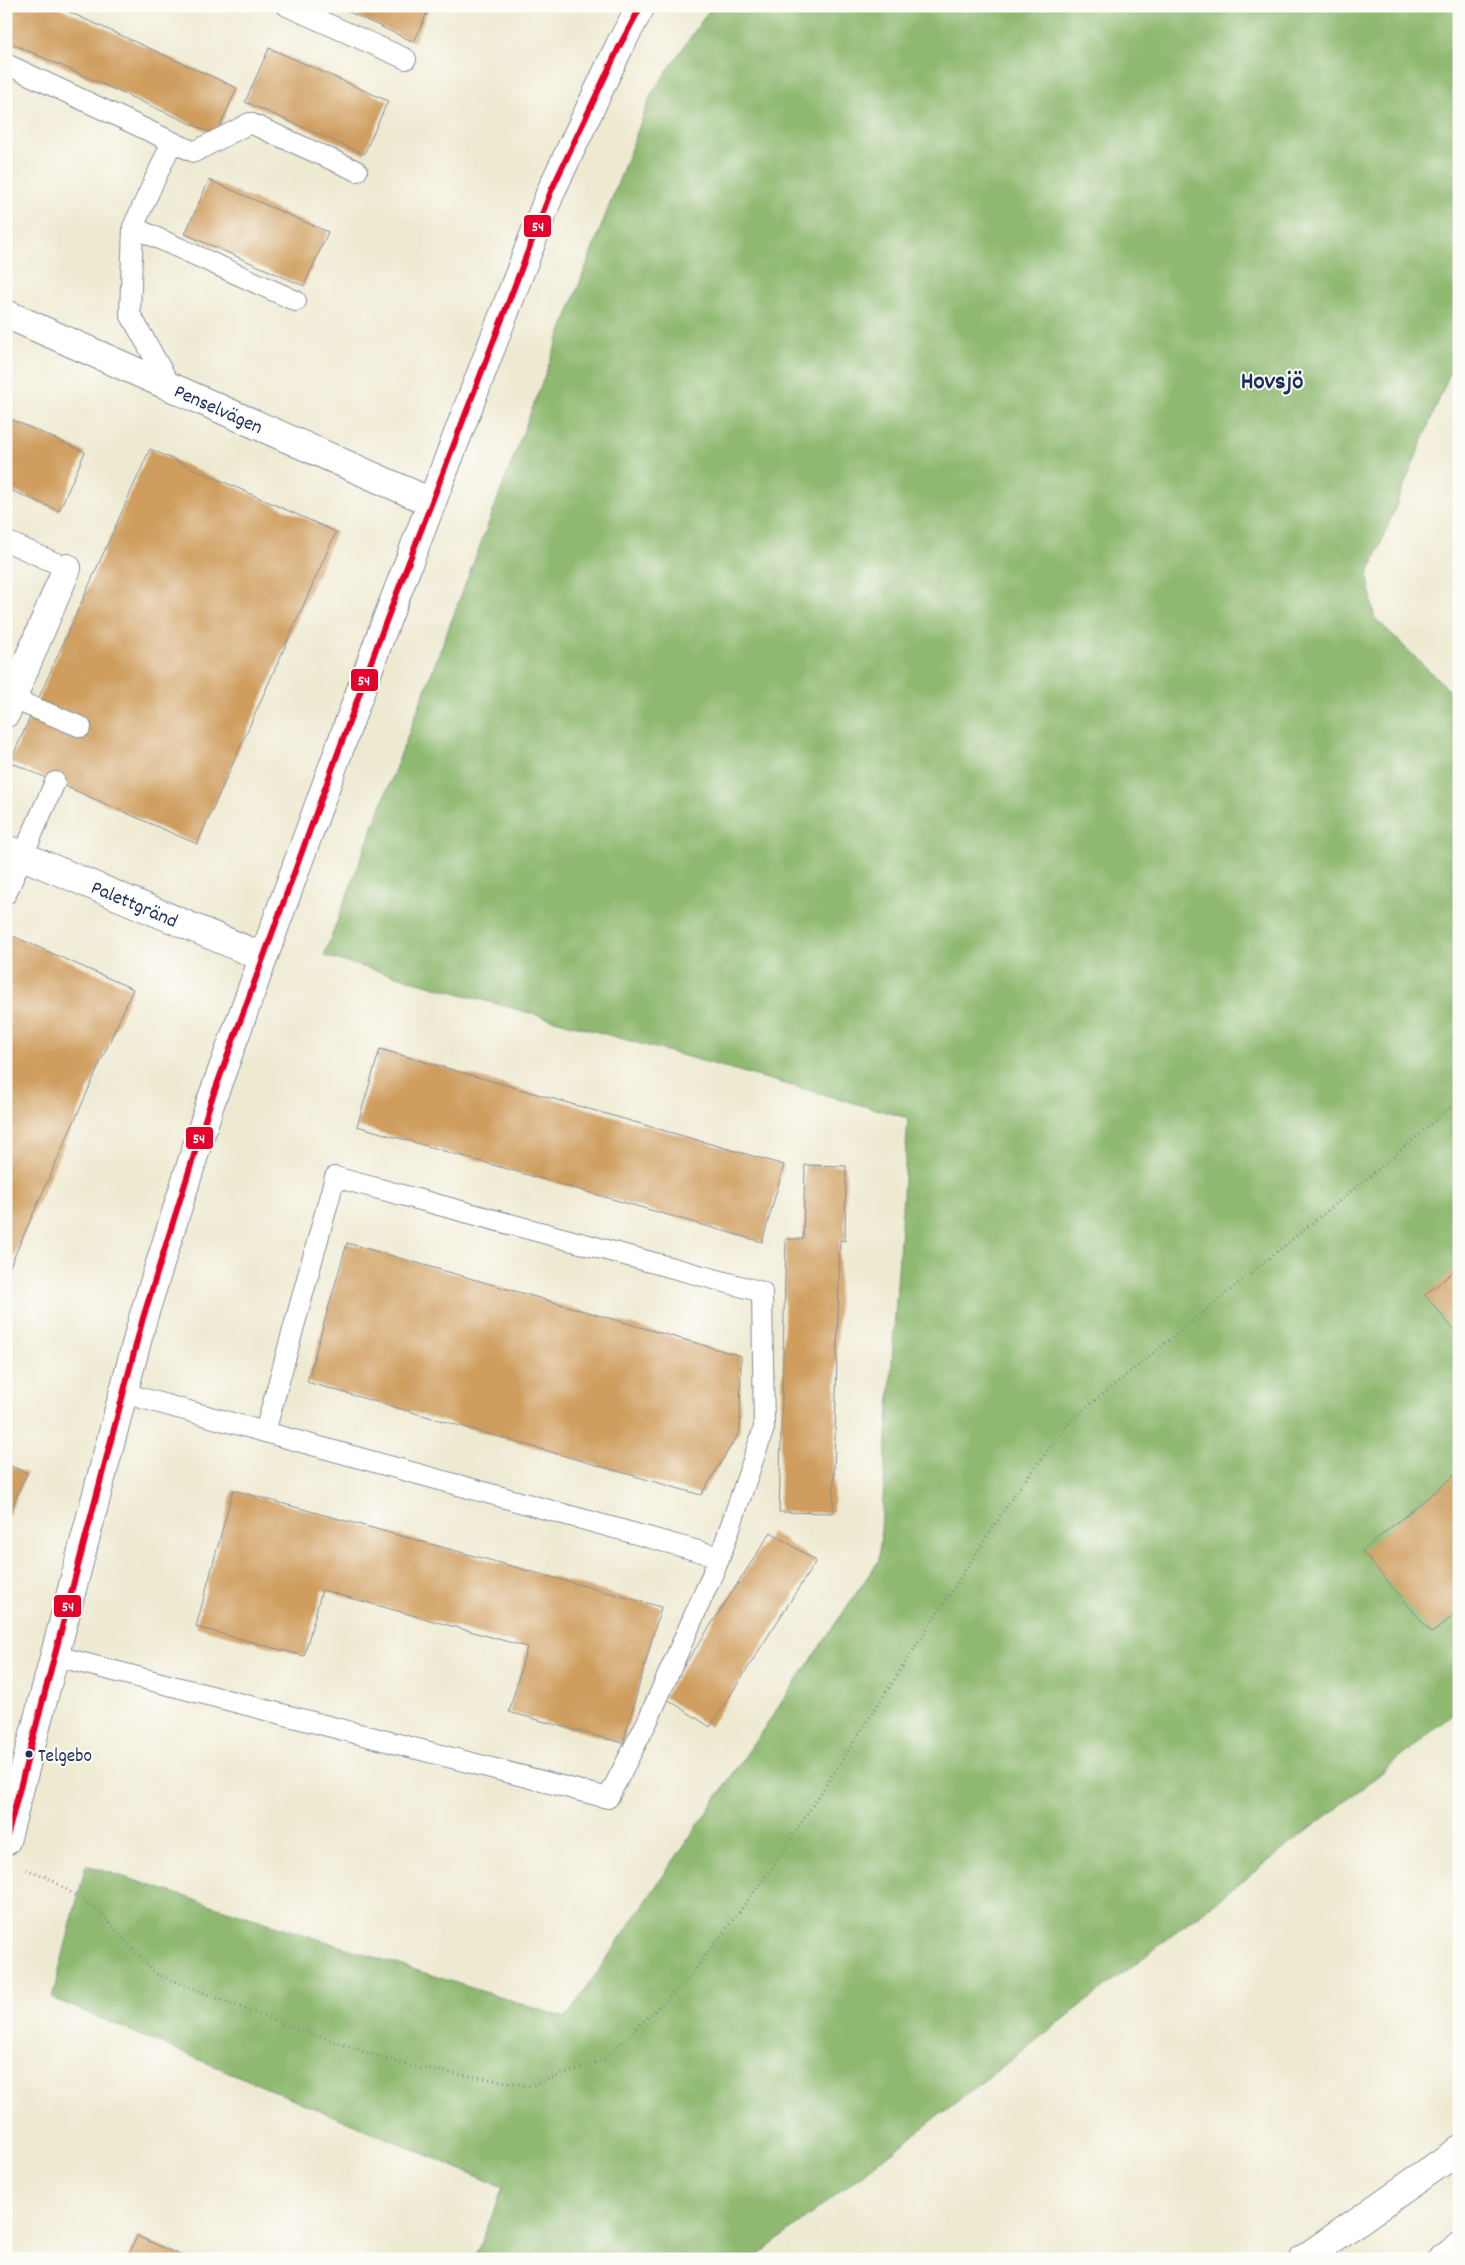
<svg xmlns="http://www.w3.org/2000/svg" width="1465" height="2265" font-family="Dekko,sans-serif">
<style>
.forest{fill:#8fb971;stroke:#557468}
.building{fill:#cf9e5e}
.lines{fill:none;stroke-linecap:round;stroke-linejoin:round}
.service-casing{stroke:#848c98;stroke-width:22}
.minor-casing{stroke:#848c98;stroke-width:30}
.tertiary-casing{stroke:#848c98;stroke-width:30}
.motorway-casing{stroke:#848c98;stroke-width:30}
.path{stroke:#848c98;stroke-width:3;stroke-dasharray:1 4;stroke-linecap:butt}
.service{stroke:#fff;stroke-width:20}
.minor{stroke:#fff;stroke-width:28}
.tertiary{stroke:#fff;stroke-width:28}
.motorway{stroke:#fff;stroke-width:28}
.bus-1-casing{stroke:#fdfcf7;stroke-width:10}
.bus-1{stroke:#e4002b;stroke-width:6}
.bus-dot{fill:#1b2f5e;stroke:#fdfcf7;stroke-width:2}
.labels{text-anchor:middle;stroke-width:4;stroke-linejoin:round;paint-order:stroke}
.bus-label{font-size:19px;fill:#1b2f5e;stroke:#fdfcf7;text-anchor:start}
.street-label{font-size:20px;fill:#1b2f5e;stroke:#fdfcf7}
.district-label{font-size:25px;font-weight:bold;fill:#1b2f5e;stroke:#fdfcf7}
.line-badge{stroke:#fdfcf7;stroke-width:2}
.badge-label{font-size:14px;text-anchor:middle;font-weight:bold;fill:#fff}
</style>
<rect width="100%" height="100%" fill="#fdfcf7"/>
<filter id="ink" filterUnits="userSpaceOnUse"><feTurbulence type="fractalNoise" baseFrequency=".02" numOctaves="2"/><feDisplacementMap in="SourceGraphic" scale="10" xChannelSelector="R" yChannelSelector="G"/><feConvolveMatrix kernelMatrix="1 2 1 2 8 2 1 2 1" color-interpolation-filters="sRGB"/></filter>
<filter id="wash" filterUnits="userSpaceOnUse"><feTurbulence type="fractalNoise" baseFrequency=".0096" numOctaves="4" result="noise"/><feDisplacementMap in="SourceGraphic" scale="20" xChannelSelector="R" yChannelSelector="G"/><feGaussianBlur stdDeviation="1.12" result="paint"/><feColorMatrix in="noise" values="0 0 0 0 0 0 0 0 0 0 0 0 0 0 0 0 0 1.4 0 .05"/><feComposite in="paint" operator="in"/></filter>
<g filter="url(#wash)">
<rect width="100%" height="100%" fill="#eeead2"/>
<!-- forest -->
<path class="forest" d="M712,6H1459V350L1368,575L1374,617L1459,700V1709L1363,1788L753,2259H475L503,2187L52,1998L86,1865L566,2018L879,1560L908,1118L324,956L652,93Z"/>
<g id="blocks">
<!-- building -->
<path class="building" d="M6,6H56L237,88L216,135L6,41Z
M336,6H430L414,42Z
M269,48L388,101L364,154L245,102Z
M209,180L328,232L304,286L185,234Z
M6,417L85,452L59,511L6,488Z
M150,449L336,532L197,844L10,762Z
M6,933L133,989L6,1275Z
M380,1049L784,1165L762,1242L357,1126Z
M805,1165L846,1166L845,1241L840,1240L833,1513L779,1512L786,1239H803Z
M347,1243L741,1356L740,1431L701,1495L307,1382Z
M1459,1267V1336L1425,1295Z
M6,1464L27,1473L6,1521Z
M1459,1472V1611L1432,1633L1362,1551Z
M233,1490L661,1607L623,1743L509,1712L527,1647L322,1590L304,1656L196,1627Z
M771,1532L816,1561L710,1727L664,1697Z
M137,2236L189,2259H127Z"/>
</g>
</g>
<g filter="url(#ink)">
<use href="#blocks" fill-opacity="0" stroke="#848c98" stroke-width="1"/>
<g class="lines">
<!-- service casing -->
<g class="service-casing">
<path id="service" d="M287,6L406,59
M6,64L194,152L250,123L357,171
M133,227L296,301
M171,387L130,314L133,227L172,142
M6,541L67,568
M13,699L81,727
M6,894L55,782
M123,1393L720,1557L764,1428L762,1292L335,1177L265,1432
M56,1656L608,1798L648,1720L720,1557"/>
</g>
<!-- minor casing -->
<g class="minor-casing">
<path id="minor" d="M6,314L431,502
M6,713L67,568
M6,849L263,957"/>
</g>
<!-- tertiary casing -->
<g class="tertiary-casing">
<path id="tertiary" d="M6,1841L143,1318L210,1104L382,632L551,191L620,45L641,6"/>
</g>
<!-- motorway casing -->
<g class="motorway-casing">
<path id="motorway" d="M1304,2259L1459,2150
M1443,2259L1459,2247"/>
</g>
<!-- path -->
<path class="path" d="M26,1869L47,1877L98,1910L156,1974L283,2024L404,2065L530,2086L603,2060L688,1979L770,1871L1014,1495L1070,1421L1387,1162L1459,1100"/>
<!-- service -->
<use href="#service" class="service"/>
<!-- minor -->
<use href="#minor" class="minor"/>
<!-- tertiary -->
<use href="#tertiary" class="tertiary"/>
<!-- motorway -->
<use href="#motorway" class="motorway"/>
<!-- bus-1 casing -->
<g class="bus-1-casing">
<path id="bus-1" d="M6,1841L143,1318L210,1104L382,632L551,191L620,45L641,6"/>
</g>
<!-- bus-1 -->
<use href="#bus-1" class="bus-1"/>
</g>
</g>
<!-- markers -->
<circle class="bus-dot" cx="29" cy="1754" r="4.5"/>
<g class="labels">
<!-- bus labels -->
<g class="bus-label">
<text x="38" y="1761">Telgebo</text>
</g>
<!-- street labels -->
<g class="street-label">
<text transform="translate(219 408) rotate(24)" y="7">Penselvägen</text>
<text transform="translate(135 903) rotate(23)" y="7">Palettgränd</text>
</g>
<!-- district labels -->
<g class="district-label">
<text x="1272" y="388">Hovsjö</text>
</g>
</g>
<g class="line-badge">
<rect x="523" y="214" width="29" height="24" rx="5" fill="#e4002b"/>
<rect x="350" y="668" width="29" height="24" rx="5" fill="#e4002b"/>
<rect x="185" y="1126" width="29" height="24" rx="5" fill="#e4002b"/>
<rect x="53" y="1594" width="29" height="24" rx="5" fill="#e4002b"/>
</g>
<g class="badge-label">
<text x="538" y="231">54</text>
<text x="364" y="685">54</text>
<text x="199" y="1143">54</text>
<text x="68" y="1611">54</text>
</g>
<!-- margin -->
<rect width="1465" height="2265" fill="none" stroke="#fdfcf7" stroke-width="25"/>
</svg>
